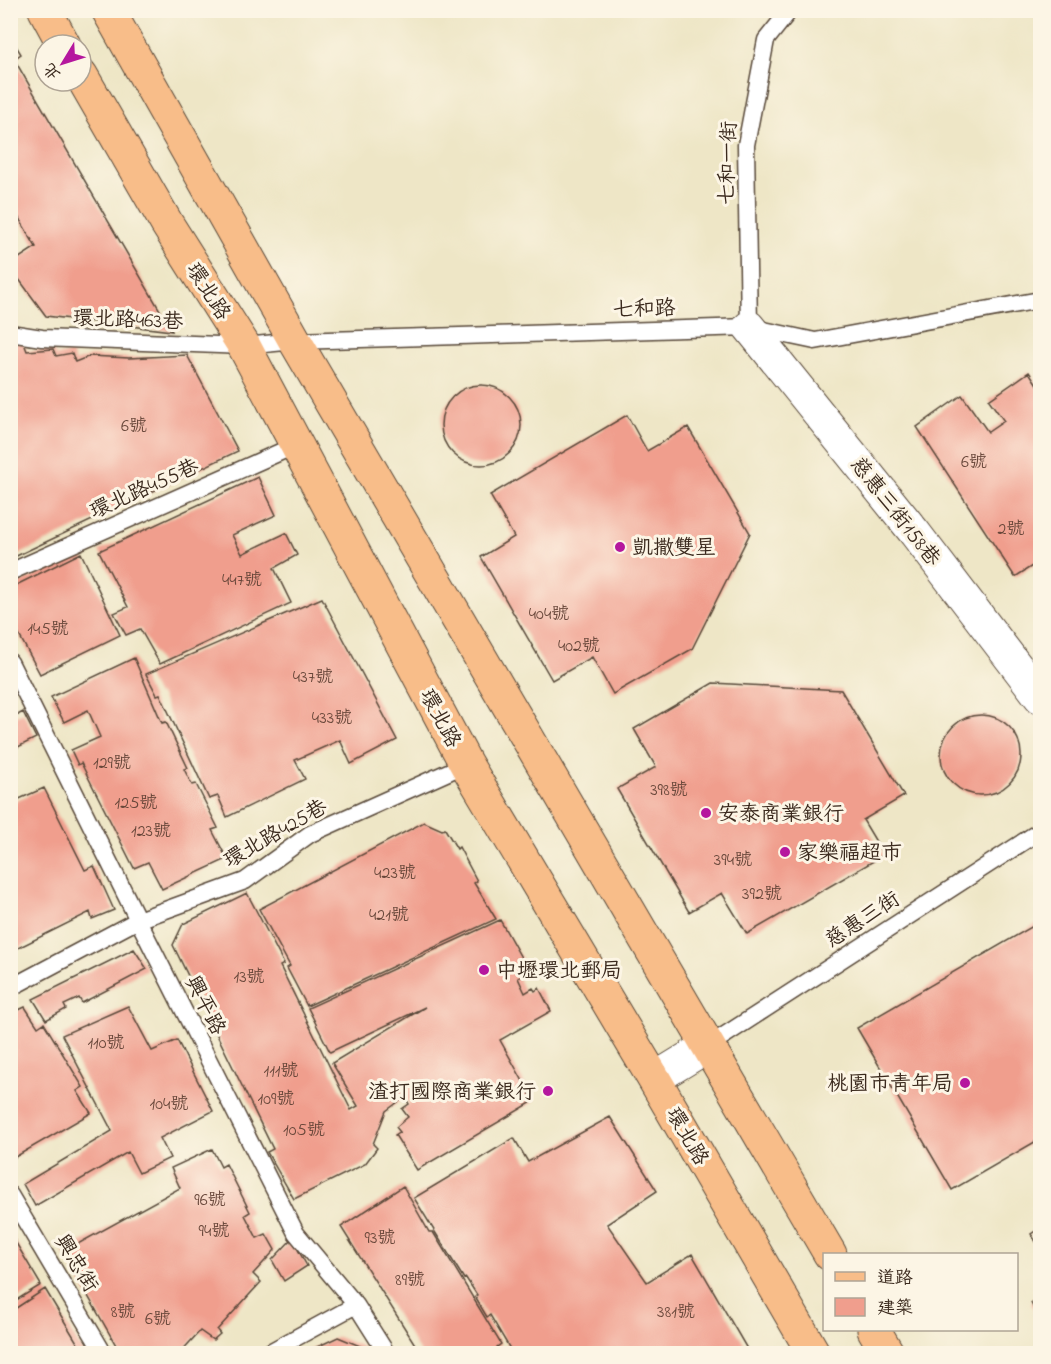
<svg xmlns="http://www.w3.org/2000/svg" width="1051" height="1364" font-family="'Indie Flower','LXGW WenKai TC',sans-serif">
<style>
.building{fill:#f09e8d}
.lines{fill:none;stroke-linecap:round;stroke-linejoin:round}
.service-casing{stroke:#564637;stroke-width:19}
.minor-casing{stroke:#564637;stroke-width:34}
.primary-casing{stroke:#564637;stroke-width:35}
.service{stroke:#fff;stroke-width:16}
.minor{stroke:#fff;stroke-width:32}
.primary{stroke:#f8bd89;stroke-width:33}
.poi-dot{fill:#b5179e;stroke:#fcf5e5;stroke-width:2}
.labels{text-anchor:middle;stroke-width:6;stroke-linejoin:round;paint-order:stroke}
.number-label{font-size:18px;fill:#68473a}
.street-label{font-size:21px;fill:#3b2a1e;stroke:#fcf5e5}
.poi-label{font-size:21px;fill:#3b2a1e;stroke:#fcf5e5;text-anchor:start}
</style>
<rect width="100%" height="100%" fill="#fcf5e5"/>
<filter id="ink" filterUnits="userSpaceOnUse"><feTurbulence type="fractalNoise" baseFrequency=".0167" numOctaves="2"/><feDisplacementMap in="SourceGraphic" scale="12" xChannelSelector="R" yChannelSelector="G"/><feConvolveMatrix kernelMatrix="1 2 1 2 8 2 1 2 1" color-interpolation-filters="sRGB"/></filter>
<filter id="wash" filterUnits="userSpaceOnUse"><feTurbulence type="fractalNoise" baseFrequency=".008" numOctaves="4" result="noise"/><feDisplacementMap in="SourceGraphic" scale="24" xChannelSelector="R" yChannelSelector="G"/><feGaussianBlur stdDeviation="1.35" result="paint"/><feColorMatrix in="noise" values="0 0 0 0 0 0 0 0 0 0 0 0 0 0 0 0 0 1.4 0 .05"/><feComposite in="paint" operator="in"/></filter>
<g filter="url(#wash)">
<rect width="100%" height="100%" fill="#eee6c6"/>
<g id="blocks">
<!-- building -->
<path class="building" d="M10,36L21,54L14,59L172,331L46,316L10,267V264L36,247L10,203Z
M10,340L23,341L27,351L53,349L56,356L72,353L75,362L90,356L129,358L187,355L238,451L10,559Z
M1029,372L1040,389V517L1038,518L1040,521V561L1015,577L917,427L962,395L988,432L1004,421L989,400Z
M441 425a40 40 0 1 1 80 0a40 40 0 1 1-80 0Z
M627,415L647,451L688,427L750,533L692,649L613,694L592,657L552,680L481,557L514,537L490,495Z
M258,477L276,515L232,535L242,554L286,533L297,555L274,568L291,603L160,664L140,629L126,635L114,613L128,607L99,551Z
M81,553L120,635L40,674L10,618V588Z
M322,598L397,740L351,764L340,740L295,760L305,779L227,817L218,796L209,799L160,694L157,695L146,674Z
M134,658L162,723L166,722L188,768L184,769L192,785L196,784L218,828L212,830L227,859L162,889L148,862L134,868L81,763L78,765L71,750L100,737L88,710L64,722L51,697Z
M713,683L841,690L904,796L863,820L884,855L747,934L722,893L689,912L617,789L656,767L634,729Z
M23,712L36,738L10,751V719Z
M941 755a40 40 0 1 1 80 0a40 40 0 1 1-80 0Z
M44,788L85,870L94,866L114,910L92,919L90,912L10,952V803Z
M424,822L442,830L445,829L457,849L459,847L477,881L474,883L496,919L307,1006L287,968L290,966L259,909Z
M247,893L284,964L280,966L351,1110L358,1106L332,1063L425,1007L330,1052L308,1008L500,920L529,972L518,978L525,993L533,988L535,991L539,988L551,1011L500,1040L534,1101L417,1170L395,1135L400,1132L396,1127L408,1117L402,1109L409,1104L405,1097L386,1111L373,1144L377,1148L365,1164L294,1199L267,1152L273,1149L173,945L183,924Z
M1040,922V1139L952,1190L857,1028Z
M134,949L147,969L82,1003L79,998L64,1005L66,1009L46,1020L33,999Z
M128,1006L152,1051L177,1040L213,1111L160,1138L170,1158L139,1173L128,1152L35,1206L23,1184L112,1131L62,1035Z
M25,1007L38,1027L44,1023L83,1087L77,1091L91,1113L10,1160V1014Z
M610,1117L657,1191L607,1224L647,1282L692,1254L750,1354H513L490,1315L487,1317L475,1297L477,1295L466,1278L464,1279L414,1198L514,1138L528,1162Z
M212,1149L221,1167L226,1164L250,1212L245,1215L257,1238L266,1234L275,1250L253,1274L261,1282L217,1330L220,1334L213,1340L200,1331L179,1354H121L63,1252L180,1188L171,1168Z
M403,1186L429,1232H433L501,1344L497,1347L501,1354H421L341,1227Z
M1040,1228V1248L1031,1234Z
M10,1233L41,1285L10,1304Z
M292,1239L307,1266L284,1281L272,1260Z
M45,1289L84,1354H10V1312Z
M1040,1296V1320L1031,1303Z
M338,1337L365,1348L368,1354H302Z"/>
</g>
</g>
<g filter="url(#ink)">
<use href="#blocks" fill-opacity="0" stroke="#564637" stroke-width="1.5"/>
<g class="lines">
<!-- service casing -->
<g class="service-casing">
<path id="service" d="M749,327L746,145L766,40L790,10
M10,333L42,338L244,346L295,341L749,327L815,341L1040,300
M10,572L296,445
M10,662L138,920L296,1233L356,1305L387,1354
M10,988L138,920L245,881L310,834L466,764
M708,1046L1040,831
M10,1195L104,1354
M266,1354L356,1305"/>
</g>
<!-- minor casing -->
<g class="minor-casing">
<path id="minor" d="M749,327L915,533L1040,697
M654,1079L708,1046"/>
</g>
<!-- primary casing -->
<g class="primary-casing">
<path id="primary" d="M45,10L64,45
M108,10L295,341L830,1254
M81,75L167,224L244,346L466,764L654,1079L814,1354
M874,1330L888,1354"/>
</g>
<!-- service -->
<use href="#service" class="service"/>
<!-- minor -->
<use href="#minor" class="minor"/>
<!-- primary -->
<use href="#primary" class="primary"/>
</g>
</g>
<!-- markers -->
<g class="poi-dot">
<circle cx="620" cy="547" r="6"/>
<circle cx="706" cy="813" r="6"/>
<circle cx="785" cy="852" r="6"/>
<circle cx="484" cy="970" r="6"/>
<circle cx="965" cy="1083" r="6"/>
<circle cx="548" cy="1091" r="6"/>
</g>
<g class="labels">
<!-- number labels -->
<g class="number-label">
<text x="134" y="431">6號</text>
<text x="974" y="467">6號</text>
<text x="1011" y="534">2號</text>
<text x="242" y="585">447號</text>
<text x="549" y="619">404號</text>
<text x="48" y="634">145號</text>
<text x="579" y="651">402號</text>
<text x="313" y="682">437號</text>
<text x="332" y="723">433號</text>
<text x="112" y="768">129號</text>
<text x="669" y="795">398號</text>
<text x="136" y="808">125號</text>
<text x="151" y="836">123號</text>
<text x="733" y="865">394號</text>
<text x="395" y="878">423號</text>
<text x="762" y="899">392號</text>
<text x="389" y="920">421號</text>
<text x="249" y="982">13號</text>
<text x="106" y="1048">110號</text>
<text x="281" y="1076">111號</text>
<text x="276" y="1104">109號</text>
<text x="169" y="1109">104號</text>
<text x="304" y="1135">105號</text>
<text x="210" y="1205">96號</text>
<text x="214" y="1236">94號</text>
<text x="380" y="1243">93號</text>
<text x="410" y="1285">89號</text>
<text x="123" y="1317">8號</text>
<text x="676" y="1317">381號</text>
<text x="158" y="1324">6號</text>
</g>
<!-- street labels -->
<g class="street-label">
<text transform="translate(727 163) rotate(-88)" y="7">七和一街</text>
<text transform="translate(209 291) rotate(58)" y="7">環北路</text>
<text transform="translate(644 308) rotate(-2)" y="7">七和路</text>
<text transform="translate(128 319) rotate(2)" y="7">環北路463巷</text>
<text transform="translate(144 488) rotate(-24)" y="7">環北路455巷</text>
<text transform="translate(896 511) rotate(52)" y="7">慈惠三街158巷</text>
<text transform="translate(441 718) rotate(62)" y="7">環北路</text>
<text transform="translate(275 833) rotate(-30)" y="7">環北路425巷</text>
<text transform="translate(862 919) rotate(-33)" y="7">慈惠三街</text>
<text transform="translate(206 1005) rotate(63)" y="7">興平路</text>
<text transform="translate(688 1136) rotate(60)" y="7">環北路</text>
<text transform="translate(77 1263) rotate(59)" y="7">興忠街</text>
</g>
<!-- poi labels -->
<g class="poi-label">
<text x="632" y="554">凱撒雙星</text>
<text x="718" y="820">安泰商業銀行</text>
<text x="797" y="859">家樂福超市</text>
<text x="496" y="977">中壢環北郵局</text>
<text x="953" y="1090" text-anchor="end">桃園市青年局</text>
<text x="536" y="1098" text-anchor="end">渣打國際商業銀行</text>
</g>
</g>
<!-- margin -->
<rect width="1051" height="1364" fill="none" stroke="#fcf5e5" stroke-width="36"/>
<!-- legend -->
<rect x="823" y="1253" width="195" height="78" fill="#fcf5e5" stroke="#afa495" stroke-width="1.5"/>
<rect x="835" y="1272" width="30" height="9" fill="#f8bd89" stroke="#afa495" stroke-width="1.5"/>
<text x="877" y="1283" font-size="18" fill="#3b2a1e">道路</text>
<rect x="835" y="1298" width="30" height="18" fill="#f09e8d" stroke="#afa495" stroke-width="1.5"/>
<text x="877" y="1313" font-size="18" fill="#3b2a1e">建築</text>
<!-- north arrow -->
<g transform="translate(63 63) rotate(232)"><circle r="28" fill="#fcf5e5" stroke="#afa495" stroke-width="1.5"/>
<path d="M0-4.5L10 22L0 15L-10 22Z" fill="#b5179e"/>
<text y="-9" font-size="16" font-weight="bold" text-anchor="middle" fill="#3b2a1e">北</text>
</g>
</svg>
